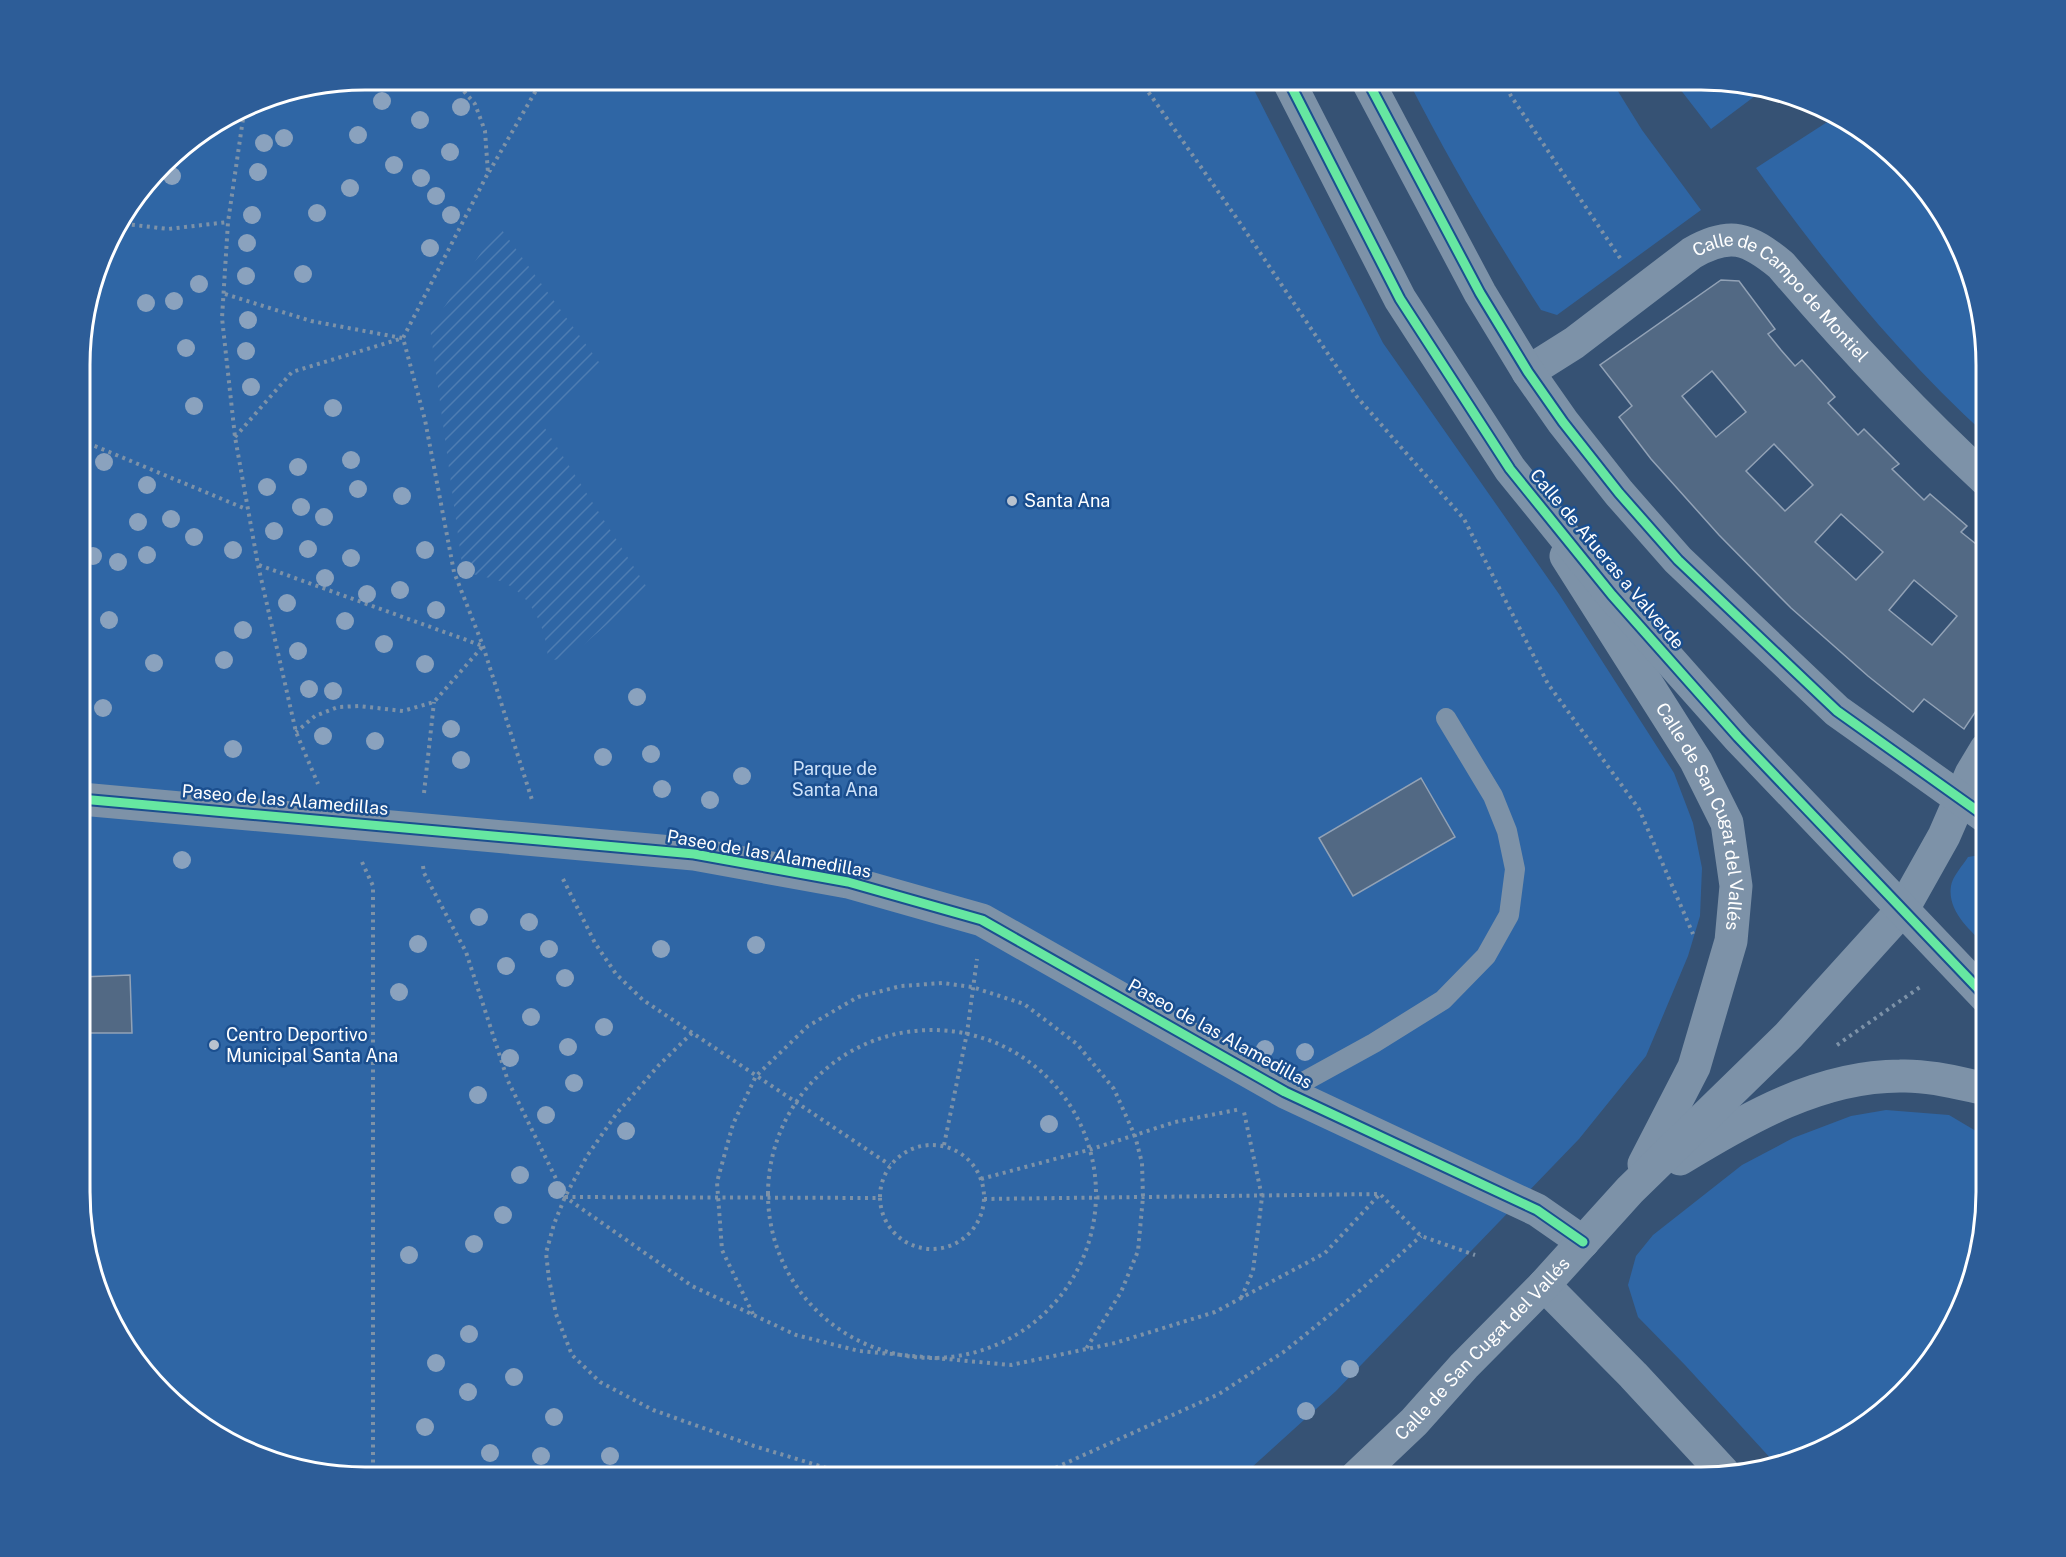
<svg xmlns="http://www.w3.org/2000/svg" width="2066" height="1557" font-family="'Public Sans',sans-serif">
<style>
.green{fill:#2f66a5}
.garden{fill:url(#garden-furrows)}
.building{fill:#526984;stroke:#92a2b6;stroke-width:1.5;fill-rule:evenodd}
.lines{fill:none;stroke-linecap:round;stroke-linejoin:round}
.path{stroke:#7d92a8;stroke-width:4;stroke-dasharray:3 4.5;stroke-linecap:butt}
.service{stroke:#7d92a8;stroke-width:20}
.minor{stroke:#7d92a8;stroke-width:33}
.tertiary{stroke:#7d92a8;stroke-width:33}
.cycleway-casing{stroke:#1b4f8f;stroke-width:13}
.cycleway{stroke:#66e7a1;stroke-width:9}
.tree{fill:#8aa2be}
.poi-dot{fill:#b9c2ce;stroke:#1b4f8f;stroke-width:2}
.labels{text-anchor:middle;stroke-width:5;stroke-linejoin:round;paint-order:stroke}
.street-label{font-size:18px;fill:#fff;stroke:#1b4f8f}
.poi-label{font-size:18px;fill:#fff;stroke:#1b4f8f;text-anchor:start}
.park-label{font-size:18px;fill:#cfe3fa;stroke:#1b4f8f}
.rim{fill:none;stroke:#fff;stroke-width:3}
</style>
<defs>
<pattern id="garden-furrows" width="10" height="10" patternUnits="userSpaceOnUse" patternTransform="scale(1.5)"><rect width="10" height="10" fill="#2f66a5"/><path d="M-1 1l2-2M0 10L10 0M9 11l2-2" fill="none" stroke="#4e7db2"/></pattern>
</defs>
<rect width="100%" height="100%" fill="#365274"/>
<!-- green -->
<path class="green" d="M365,80H1249L1383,343L1559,594L1674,773L1693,823L1702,868L1700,916L1688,956L1646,1056L1579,1139L1336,1391L1241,1477H347L256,1456L177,1407L109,1318L80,1211L82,328L118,223L177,150L273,95Z
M1408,80H1611L1642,130L1701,210L1557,315L1541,310C1493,235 1448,159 1408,80Z
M1673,80H1719L1763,90L1711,129Z
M1835,117L1889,150L1957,239L1986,365V435C1899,356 1825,264 1756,168Z
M1986,854V946C1970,930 1947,911 1951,886C1952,877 1963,865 1968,857Z
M1886,1110L1949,1115L1986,1137V1211L1965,1301L1916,1380L1827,1448L1773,1461L1685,1365L1638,1317L1628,1285L1636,1256L1653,1235L1742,1165L1793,1138L1851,1116Z"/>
<!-- garden -->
<path class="garden" d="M499,226L604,369L541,422L648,589L567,659L548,660C547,629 531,593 500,581C488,577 475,575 463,572L430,328Z"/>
<!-- building -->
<path class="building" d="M1721,280L1739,281L1775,329L1768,334L1781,350L1795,366L1802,360L1835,397L1828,403L1858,435L1864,429L1899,464L1892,469L1924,500L1930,494L1967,526L1961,532L1986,552V696L1964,729L1924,699L1913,712L1868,676L1791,608L1719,535L1651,459L1619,417L1632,406L1600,365ZM1712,371L1746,412L1716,437L1682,396ZM1774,444L1813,485L1785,511L1746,471ZM1841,514L1883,552L1856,580L1815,542ZM1914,580L1957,616L1932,645L1889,610Z
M1421,778L1455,837L1353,896L1319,838Z
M130,975L132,1033H81V977Z
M80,1115H89L91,1218H82L80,1211Z"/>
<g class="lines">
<!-- path -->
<path class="path" d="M454,80L475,104L485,131L488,173L403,338L425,420L454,572L483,646L533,803
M1140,80L1238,220L1357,397L1464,519L1548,684L1639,809L1693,934
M1504,80L1511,96L1622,261
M244,112L228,222L222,318L235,437L258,565L296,732L318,784
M489,172L542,80
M117,223L168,229L228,222
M225,294L311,321L402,338
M235,437L292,372L403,338
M82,438L90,444L246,509
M259,565L483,646L434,702L403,711L359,706L338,707L315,716L296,732
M424,793L434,702
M362,862L373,886V1477
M423,866L424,873L466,952L508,1081L565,1197L692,1286L796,1335L859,1351L1011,1365L1115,1343L1215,1312L1325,1253L1380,1194
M563,879L595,943L616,974L643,1000L890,1165
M768 1194a164 164 0 1 1 328 0a164 164 0 1 1-328 0Z
M692,1033L659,1065L617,1113L587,1156L565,1197L554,1224L546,1253L549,1279L556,1314L572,1355L600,1382L653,1410L754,1446L856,1477
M1837,1045L1923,985
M944,1145L967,1033L977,959
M880 1197a52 52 0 1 1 104 0a52 52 0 1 1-104 0Z
M981,1179L1092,1149L1175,1122L1241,1109
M565,1197L879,1198
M984,1199L1380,1194L1421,1236L1475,1255
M1241,1298L1253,1271L1262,1197L1244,1112
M753,1314L722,1250L717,1182L733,1124L756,1076L808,1026L858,997L901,986L943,983L972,987L1024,1004L1077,1044L1114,1089L1135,1136L1142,1163L1143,1197L1138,1251L1121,1292L1086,1349
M1035,1477L1219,1394L1285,1351L1358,1292L1421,1236"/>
<!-- service -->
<path class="service" d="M1285,1092L1374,1043L1443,1000L1486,956L1509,915L1515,869L1507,831L1493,796L1446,718"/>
<!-- minor -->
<g class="minor">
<path id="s1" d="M1528,372L1574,343L1692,253C1730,231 1748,238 1781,265C1846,341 1913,413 1986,480"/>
<path id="s2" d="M1566,556L1696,761L1727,823L1736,886L1731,941L1694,1067L1644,1164"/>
<path d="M81,799L694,854L848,882L982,920L1285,1092L1537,1210L1583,1242"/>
<path d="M1680,1159C1747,1118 1820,1076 1900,1076C1929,1075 1958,1083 1986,1089"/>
<path d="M1544,1285L1633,1375L1723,1472"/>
<path id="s3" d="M1356,1477L1414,1422L1464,1366L1544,1285L1630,1190L1788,1036L1903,909L1944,836L1971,774L1986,749"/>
</g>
<!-- tertiary -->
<path class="tertiary" d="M1288,80L1400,299L1510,469L1612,595L1738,737L1986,997
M1367,80L1480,293L1528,372L1563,422L1619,493L1678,560L1837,711L1986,817"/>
<!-- cycleway casing -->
<g class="cycleway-casing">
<path id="cycleway" d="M1288,80L1400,299L1510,469L1612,595L1738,737L1986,997
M1367,80L1480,293L1528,372L1563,422L1619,493L1678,560L1837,711L1986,817
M81,799L694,854L848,882L982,920L1285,1092L1537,1210L1583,1242"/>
</g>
<!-- cycleway -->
<use href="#cycleway" class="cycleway"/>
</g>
<!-- trees -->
<g class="tree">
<circle cx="382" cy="101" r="9"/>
<circle cx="461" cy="107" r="9"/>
<circle cx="420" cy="120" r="9"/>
<circle cx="358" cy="135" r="9"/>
<circle cx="284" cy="138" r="9"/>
<circle cx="264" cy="143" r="9"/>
<circle cx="450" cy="152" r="9"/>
<circle cx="394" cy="165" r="9"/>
<circle cx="258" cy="172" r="9"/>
<circle cx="172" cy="176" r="9"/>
<circle cx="421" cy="178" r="9"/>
<circle cx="350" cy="188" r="9"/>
<circle cx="436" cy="196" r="9"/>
<circle cx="317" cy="213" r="9"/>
<circle cx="252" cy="215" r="9"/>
<circle cx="451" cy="215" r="9"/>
<circle cx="247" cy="243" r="9"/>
<circle cx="430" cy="248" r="9"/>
<circle cx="303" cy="274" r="9"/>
<circle cx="246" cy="276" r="9"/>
<circle cx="199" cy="284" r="9"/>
<circle cx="174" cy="301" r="9"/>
<circle cx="146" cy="303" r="9"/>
<circle cx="248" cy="320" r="9"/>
<circle cx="186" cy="348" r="9"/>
<circle cx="246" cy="351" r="9"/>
<circle cx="251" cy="387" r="9"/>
<circle cx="194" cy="406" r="9"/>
<circle cx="333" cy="408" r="9"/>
<circle cx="351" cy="460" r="9"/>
<circle cx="104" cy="462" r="9"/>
<circle cx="298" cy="467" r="9"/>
<circle cx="147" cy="485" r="9"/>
<circle cx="267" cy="487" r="9"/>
<circle cx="358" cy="489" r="9"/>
<circle cx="402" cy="496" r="9"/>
<circle cx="301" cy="507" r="9"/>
<circle cx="324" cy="517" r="9"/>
<circle cx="171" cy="519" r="9"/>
<circle cx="138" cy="522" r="9"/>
<circle cx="274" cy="531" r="9"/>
<circle cx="194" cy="537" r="9"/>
<circle cx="308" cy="549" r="9"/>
<circle cx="233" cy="550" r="9"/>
<circle cx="425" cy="550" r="9"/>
<circle cx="147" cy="555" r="9"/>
<circle cx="93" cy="556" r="9"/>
<circle cx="351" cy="558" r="9"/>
<circle cx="118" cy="562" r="9"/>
<circle cx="466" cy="570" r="9"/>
<circle cx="325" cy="578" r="9"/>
<circle cx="400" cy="590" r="9"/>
<circle cx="367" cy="594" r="9"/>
<circle cx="287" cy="603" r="9"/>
<circle cx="436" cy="610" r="9"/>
<circle cx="109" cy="620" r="9"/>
<circle cx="345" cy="621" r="9"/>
<circle cx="243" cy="630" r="9"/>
<circle cx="384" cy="644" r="9"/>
<circle cx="298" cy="651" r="9"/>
<circle cx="224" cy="660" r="9"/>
<circle cx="154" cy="663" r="9"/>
<circle cx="425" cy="664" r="9"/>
<circle cx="309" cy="689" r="9"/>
<circle cx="333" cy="691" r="9"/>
<circle cx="637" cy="697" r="9"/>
<circle cx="103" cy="708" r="9"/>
<circle cx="451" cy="729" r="9"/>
<circle cx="323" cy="736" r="9"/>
<circle cx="375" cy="741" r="9"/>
<circle cx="233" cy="749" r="9"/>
<circle cx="651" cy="754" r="9"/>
<circle cx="603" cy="757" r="9"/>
<circle cx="461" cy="760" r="9"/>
<circle cx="742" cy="776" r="9"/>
<circle cx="662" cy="789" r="9"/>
<circle cx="710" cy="800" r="9"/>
<circle cx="182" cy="860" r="9"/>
<circle cx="479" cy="917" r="9"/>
<circle cx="529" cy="922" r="9"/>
<circle cx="418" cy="944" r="9"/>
<circle cx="756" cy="945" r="9"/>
<circle cx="549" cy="949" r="9"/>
<circle cx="661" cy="949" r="9"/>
<circle cx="506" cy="966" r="9"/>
<circle cx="565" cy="978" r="9"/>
<circle cx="399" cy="992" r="9"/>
<circle cx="531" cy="1017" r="9"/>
<circle cx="604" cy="1027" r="9"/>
<circle cx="568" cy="1047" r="9"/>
<circle cx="1265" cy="1049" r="9"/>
<circle cx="1305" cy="1052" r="9"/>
<circle cx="510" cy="1058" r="9"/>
<circle cx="574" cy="1083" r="9"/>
<circle cx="478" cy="1095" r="9"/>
<circle cx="546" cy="1115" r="9"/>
<circle cx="1049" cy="1124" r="9"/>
<circle cx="626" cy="1131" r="9"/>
<circle cx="520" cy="1175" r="9"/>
<circle cx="557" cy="1190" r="9"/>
<circle cx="503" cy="1215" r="9"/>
<circle cx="474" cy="1244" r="9"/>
<circle cx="409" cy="1255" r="9"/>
<circle cx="469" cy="1334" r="9"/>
<circle cx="436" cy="1363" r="9"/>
<circle cx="1350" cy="1369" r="9"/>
<circle cx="514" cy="1377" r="9"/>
<circle cx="468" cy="1392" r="9"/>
<circle cx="1306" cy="1411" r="9"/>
<circle cx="554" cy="1417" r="9"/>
<circle cx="425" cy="1427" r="9"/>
<circle cx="490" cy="1453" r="9"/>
<circle cx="541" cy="1456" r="9"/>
<circle cx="610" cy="1456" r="9"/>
</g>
<!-- markers -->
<g class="poi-dot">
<circle cx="1012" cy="501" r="6"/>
<circle cx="214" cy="1045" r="6"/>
</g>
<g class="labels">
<!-- street labels -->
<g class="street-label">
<text dy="6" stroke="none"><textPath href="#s1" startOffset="316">Calle de Campo de Montiel</textPath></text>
<text transform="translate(1607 559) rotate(50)" y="6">Calle de Afueras a Valverde</text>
<text transform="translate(285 800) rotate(5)" y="6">Paseo de las Alamedillas</text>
<text dy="6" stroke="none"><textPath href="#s2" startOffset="298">Calle de San Cugat del Vallés</textPath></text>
<text transform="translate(769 854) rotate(10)" y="6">Paseo de las Alamedillas</text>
<text transform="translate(1220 1034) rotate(29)" y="6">Paseo de las Alamedillas</text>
<text dy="6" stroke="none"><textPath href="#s3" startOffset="180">Calle de San Cugat del Vallés</textPath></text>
</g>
<!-- poi labels -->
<g class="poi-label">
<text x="1024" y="507">Santa Ana</text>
<text x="226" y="1041">Centro Deportivo<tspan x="226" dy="21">Municipal Santa Ana</tspan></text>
</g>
<!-- park labels -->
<g class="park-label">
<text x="835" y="775">Parque de<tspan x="835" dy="21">Santa Ana</tspan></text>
</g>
</g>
<!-- crop -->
<path d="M0 0H2066V1557H0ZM365 90H1701A275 275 0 0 1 1976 365V1192A275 275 0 0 1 1701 1467H365A275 275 0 0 1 90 1192V365A275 275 0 0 1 365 90Z" fill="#2d5d98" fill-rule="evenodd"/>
<path class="rim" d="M365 90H1701A275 275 0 0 1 1976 365V1192A275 275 0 0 1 1701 1467H365A275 275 0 0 1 90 1192V365A275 275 0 0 1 365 90Z"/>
</svg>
